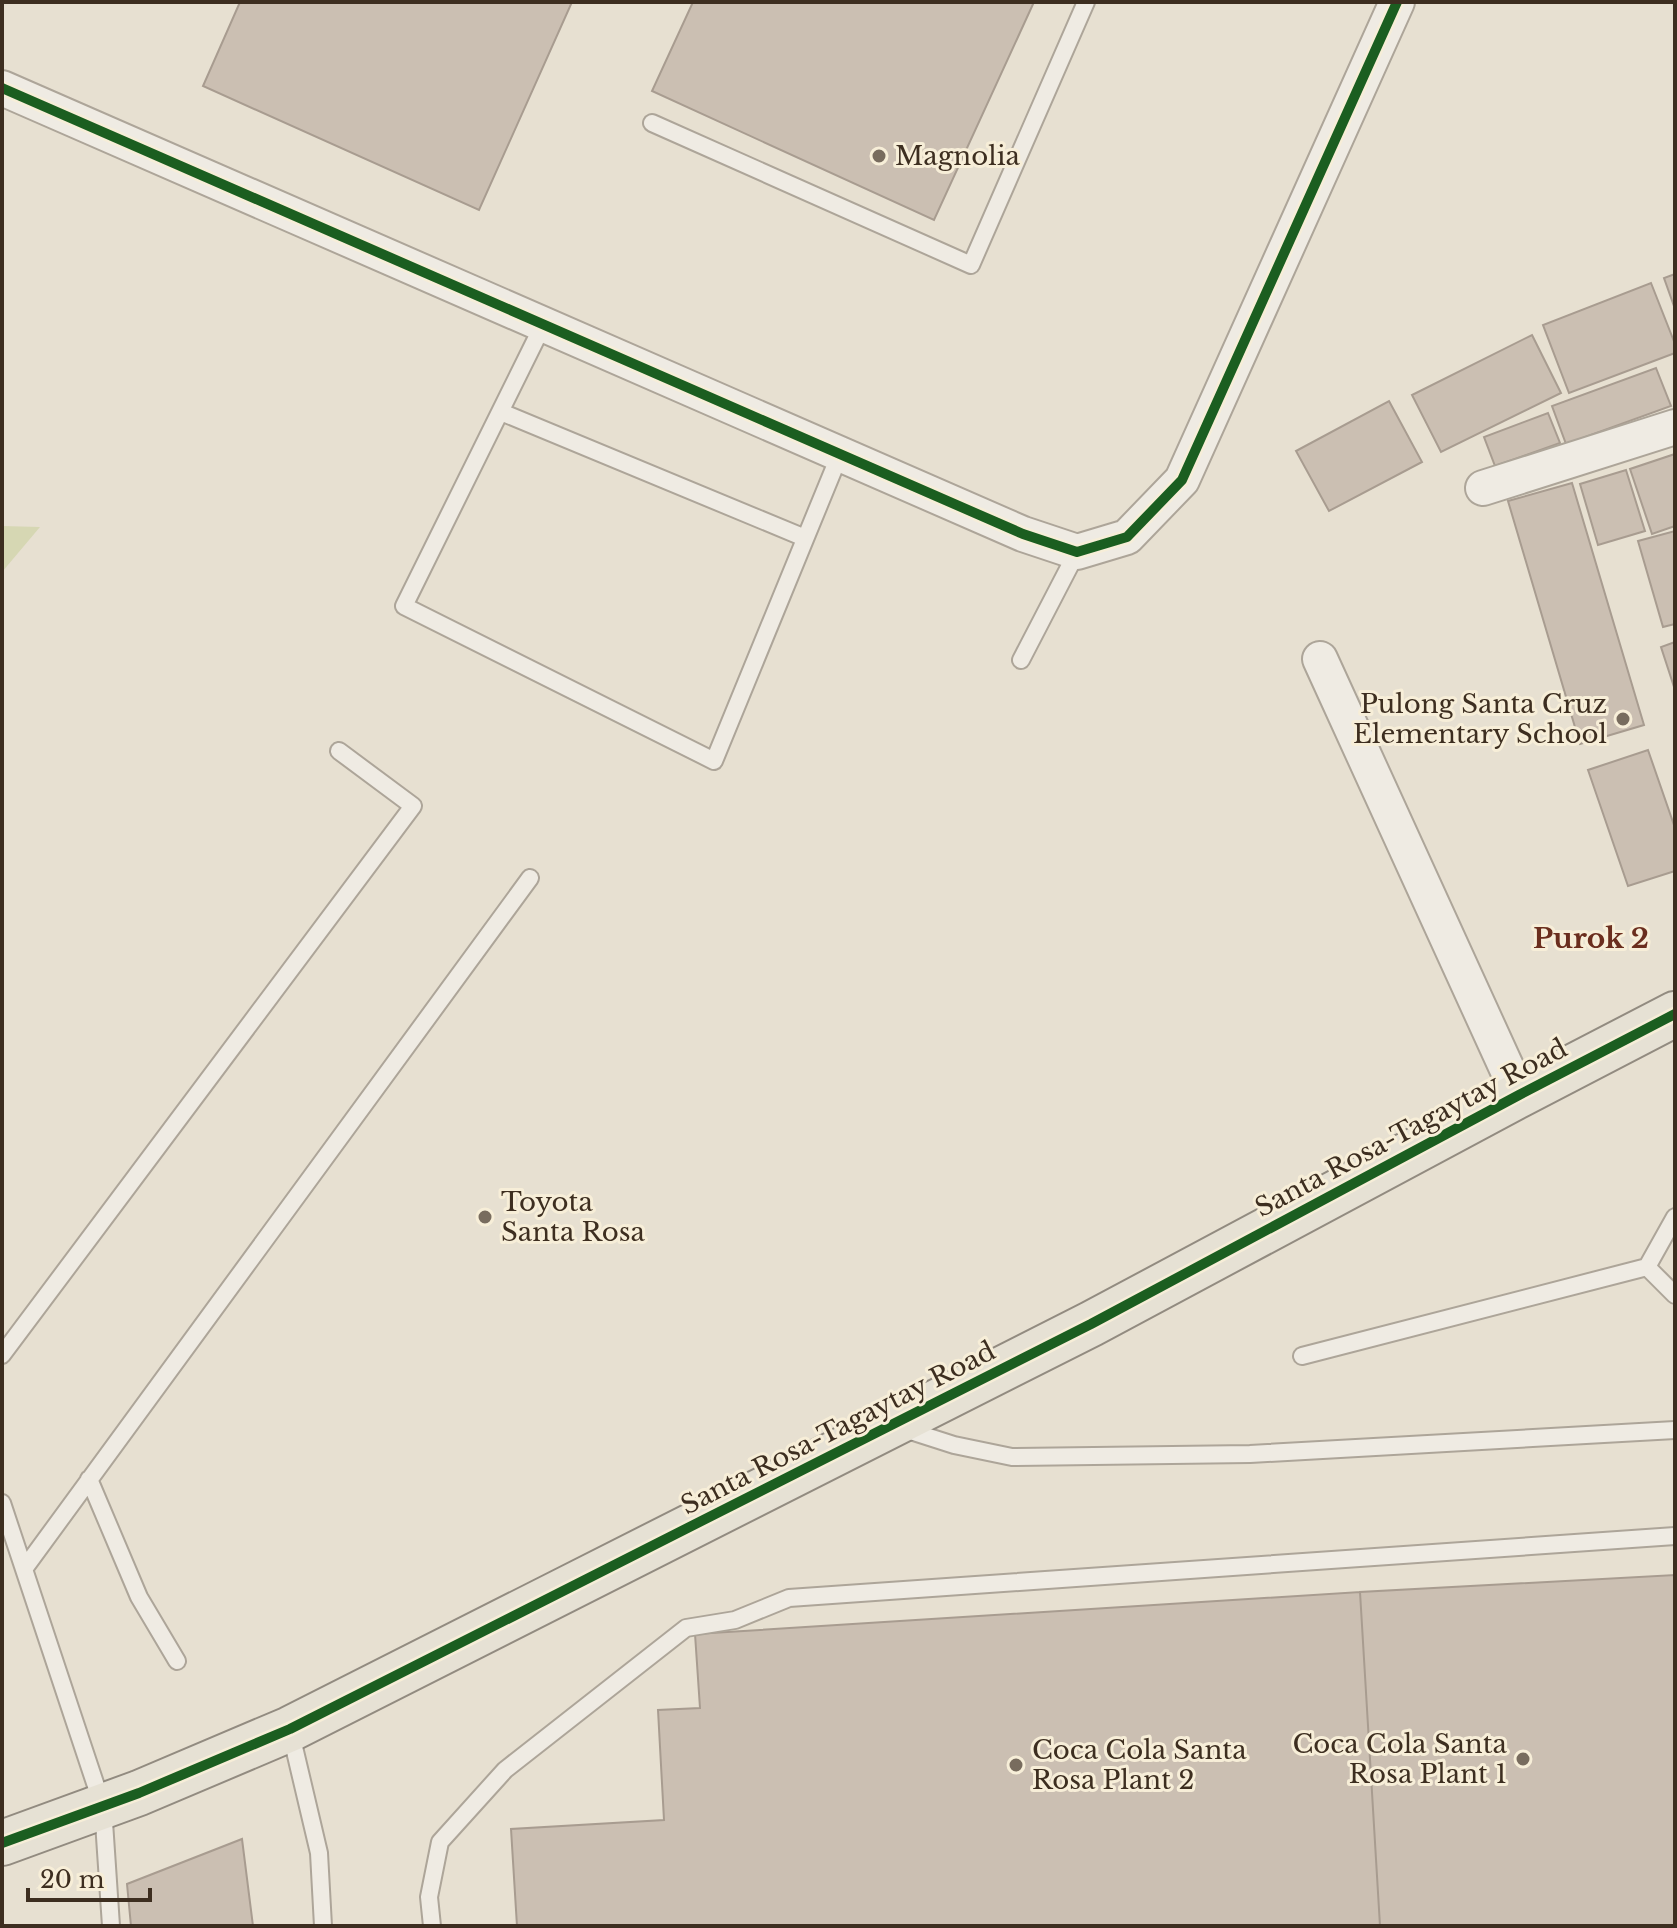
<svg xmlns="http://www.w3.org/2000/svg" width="1677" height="1928" font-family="'Libre Baskerville',serif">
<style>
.green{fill:#d6d7b3}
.building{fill:#cbbfb2;stroke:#a89c90;stroke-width:2}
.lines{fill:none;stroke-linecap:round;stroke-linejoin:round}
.service-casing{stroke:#ada599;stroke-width:20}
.minor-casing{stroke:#ada599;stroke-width:38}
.primary-casing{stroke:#928b80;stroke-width:48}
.service{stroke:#efebe3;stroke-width:16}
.minor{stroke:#efebe3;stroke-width:34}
.primary{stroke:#e6e1d4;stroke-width:44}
.cycleway-casing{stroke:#f7eed8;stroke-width:15}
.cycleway{stroke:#1b5e20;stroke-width:10}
.poi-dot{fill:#786c5e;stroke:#f7eed8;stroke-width:3}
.labels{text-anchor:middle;stroke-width:6;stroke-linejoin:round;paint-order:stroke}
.poi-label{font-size:26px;fill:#3d2e20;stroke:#f7eed8;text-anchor:start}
.street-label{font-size:26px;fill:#3d2e20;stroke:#f7eed8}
.neighbourhood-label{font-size:28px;font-weight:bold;fill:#6b2e1e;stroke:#f7eed8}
</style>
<rect width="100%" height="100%" fill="#e7e0d1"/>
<!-- green -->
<path class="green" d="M2,526L40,527L2,572Z"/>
<!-- building -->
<path class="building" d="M240,2H572L479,210L203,86Z
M693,2H1034L934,220L652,91Z
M1675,274V309L1664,278Z
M1651,283L1675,344V353L1569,393L1543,325Z
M1532,335L1561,393L1441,452L1412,395Z
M1656,368L1671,406L1566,444L1552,406Z
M1389,401L1422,462L1329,511L1296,451Z
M1548,413L1560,443L1495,466L1484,437Z
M1675,454V526L1652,534L1630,469Z
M1626,470L1645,531L1598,545L1580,484Z
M1572,483L1644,725L1580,744L1508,501Z
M1675,531V624L1663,627L1638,541Z
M1675,642V690L1661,647Z
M1648,750L1675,828V871L1628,886L1588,770Z
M1675,1575V1926H1380L1360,1592Z
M1360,1592L1380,1926H517L511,1829L664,1820L658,1710L700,1708L695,1634Z
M242,1839L253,1926H131L127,1884Z"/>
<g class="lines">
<!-- service casing -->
<g class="service-casing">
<path id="service" d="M652,123L971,265L1086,2
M543,325L404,606L714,761L840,454
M501,412L805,538
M1021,660L1077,552
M1647,1267L1675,1295
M2,1355L413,806L339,751
M1302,1356L1647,1267L1675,1217
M901,1428L954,1445L1012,1457L1250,1454L1675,1430
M89,1479L139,1597L177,1661
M2,1503L103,1807L111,1926
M24,1569L530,878
M290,1730L319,1853L323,1926
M432,1926L429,1897L440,1842L505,1770L686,1628L735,1620L789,1598L1675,1536"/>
</g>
<!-- minor casing -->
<g class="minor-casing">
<path id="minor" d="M2,88L1023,534L1077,552L1127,537L1182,480L1397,2
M1483,488L1675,427
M1320,659L1519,1095"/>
</g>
<!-- primary casing -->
<g class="primary-casing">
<path id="primary" d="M2,1843L139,1793L290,1729L1091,1324L1519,1095L1675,1014"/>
</g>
<!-- service -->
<use href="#service" class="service"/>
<!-- minor -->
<use href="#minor" class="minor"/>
<!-- primary -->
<use href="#primary" class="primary"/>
<!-- cycleway casing -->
<g class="cycleway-casing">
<path id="cycleway" d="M2,88L1023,534L1077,552L1127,537L1182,480L1397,2
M2,1843L139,1793L290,1729L1091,1324L1519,1095L1675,1014"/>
</g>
<!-- cycleway -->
<use href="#cycleway" class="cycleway"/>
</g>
<!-- markers -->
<g class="poi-dot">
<circle cx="879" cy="156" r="8"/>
<circle cx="1623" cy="719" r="8"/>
<circle cx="485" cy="1217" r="8"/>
<circle cx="1523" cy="1759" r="8"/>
<circle cx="1016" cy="1765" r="8"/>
</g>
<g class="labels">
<!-- poi labels -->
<g class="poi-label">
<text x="895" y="165">Magnolia</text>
<text x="1607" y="713" text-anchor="end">Pulong Santa Cruz<tspan x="1607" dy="30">Elementary School</tspan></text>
<text x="501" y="1211">Toyota<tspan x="501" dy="30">Santa Rosa</tspan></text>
<text x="1507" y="1753" text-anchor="end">Coca Cola Santa<tspan x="1507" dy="30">Rosa Plant 1</tspan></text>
<text x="1032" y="1759">Coca Cola Santa<tspan x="1032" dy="30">Rosa Plant 2</tspan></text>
</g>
<!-- street labels -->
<g class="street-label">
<text transform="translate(1411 1128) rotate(-28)" y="9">Santa Rosa-Tagaytay Road</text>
<text transform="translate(838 1428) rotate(-27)" y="9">Santa Rosa-Tagaytay Road</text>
</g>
<!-- neighbourhood labels -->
<g class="neighbourhood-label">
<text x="1591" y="948">Purok 2</text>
</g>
</g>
<!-- border -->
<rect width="1677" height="1928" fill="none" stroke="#3d2e20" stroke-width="8"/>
<!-- scale -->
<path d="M28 1888v12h122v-12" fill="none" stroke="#3d2e20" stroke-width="4"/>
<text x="40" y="1888" font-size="24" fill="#3d2e20" stroke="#f7eed8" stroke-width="6" paint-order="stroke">20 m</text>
</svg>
